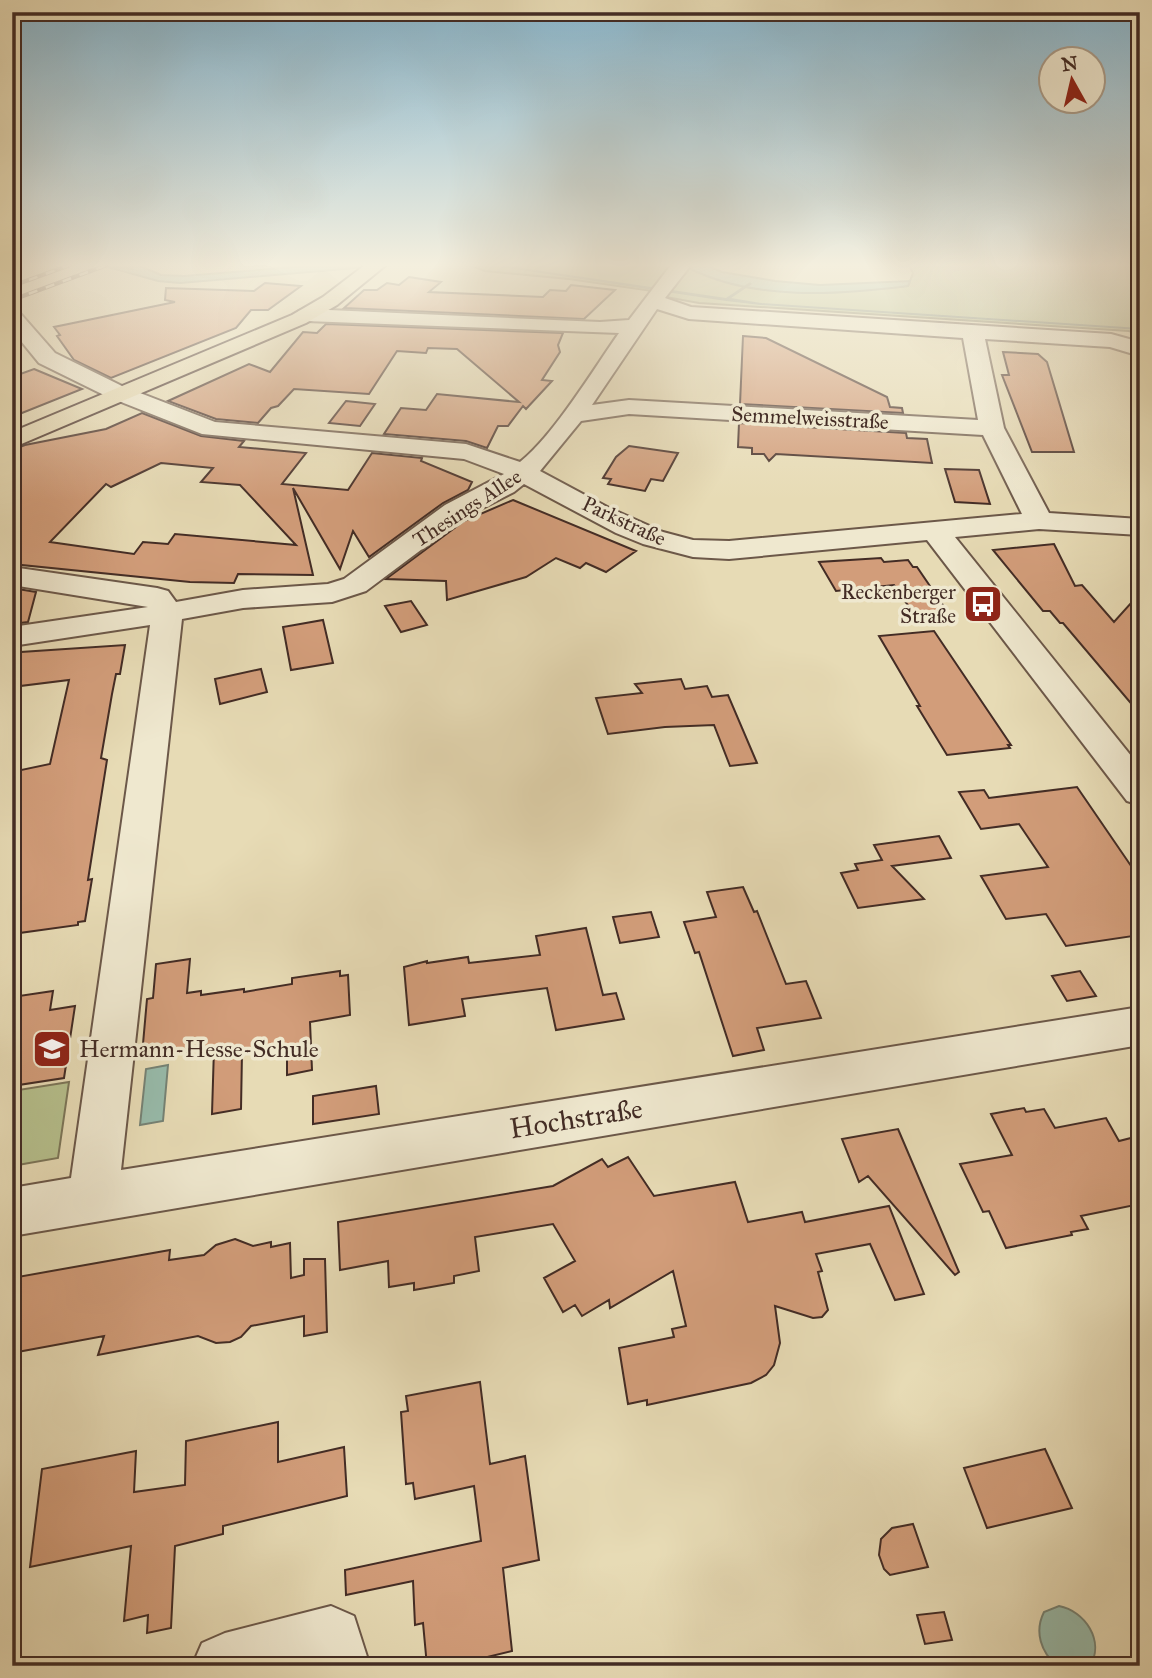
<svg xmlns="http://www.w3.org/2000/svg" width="1152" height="1678" font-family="'IM FELL Great Primer',serif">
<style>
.green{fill:#b6c08d;stroke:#7c7659;stroke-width:2}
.water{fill:#97bbab;stroke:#758275;stroke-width:2}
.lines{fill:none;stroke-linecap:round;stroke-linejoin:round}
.stream{fill:#758275;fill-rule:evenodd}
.building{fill:#d29d7a;stroke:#432c25;stroke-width:2;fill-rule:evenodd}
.minor-casing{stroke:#6c5849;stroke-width:4}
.major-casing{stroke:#432c25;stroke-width:4}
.minor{fill:#efe8cf;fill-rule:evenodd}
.major{fill:#e7dbb5;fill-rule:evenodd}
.rail-casing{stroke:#432c25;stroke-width:4.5}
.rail{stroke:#efe8cf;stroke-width:2.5;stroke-dasharray:9;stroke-linecap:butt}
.labels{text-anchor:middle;stroke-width:7;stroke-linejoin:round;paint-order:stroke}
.far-street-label{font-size:21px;fill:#432c25;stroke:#efe8cf}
.far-poi-label{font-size:21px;fill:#432c25;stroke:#efe8cf;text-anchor:end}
.poi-label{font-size:24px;fill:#432c25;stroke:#efe8cf;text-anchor:start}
.near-street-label{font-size:28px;fill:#432c25;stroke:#efe8cf}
</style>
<rect width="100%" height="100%" fill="#e7dbb5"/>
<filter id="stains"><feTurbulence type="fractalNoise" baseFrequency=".00286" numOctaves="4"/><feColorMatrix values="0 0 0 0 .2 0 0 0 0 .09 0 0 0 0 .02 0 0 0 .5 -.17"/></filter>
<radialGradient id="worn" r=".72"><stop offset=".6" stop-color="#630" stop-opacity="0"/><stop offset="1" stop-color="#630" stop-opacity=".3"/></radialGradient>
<!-- green -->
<path class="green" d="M470,265H673L652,291L569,279L485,271Z
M909,265H1140V335L1129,331L699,303L666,297L689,268C750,299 839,287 908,286L913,273Z
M69,1082L58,1158L12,1166V1091Z"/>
<!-- water -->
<path class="water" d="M101,265C112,265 125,269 134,269L124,265H138L161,275L184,276L319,265H391L180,283L158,281Z
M691,265H706L722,272L775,281L820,285L910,281L908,286C838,295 753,301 689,268Z
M168,1065L163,1121L140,1125L146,1069Z
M1059,1606C1085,1611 1105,1641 1090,1666H1057C1041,1652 1034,1632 1044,1612Z"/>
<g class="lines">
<!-- stream -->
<path class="stream" d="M489,265H501L726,298L750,282L752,284L731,298L761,303L1140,328V330L761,305L726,301Z"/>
</g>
<!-- building -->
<path class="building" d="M409,277L441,282L429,292L543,297L550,290L566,291L571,285L615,290L584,319L344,308L364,290H377L387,283L399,285Z
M265,283L301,286L268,310H251L236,328L111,378L74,360L57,336L60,335L54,327L175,302L165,300L166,288L254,291Z
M326,324L563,333L558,345L560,352L542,380L552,381L526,409L523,406L508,426H498L487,448L466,441L384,434L401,408L426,410L437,394L519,402L457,349L428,348L426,353L397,351L369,394L294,389L278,406L271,408L258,423L216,419L168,401L249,364L270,372L303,332L317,333Z
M743,336L766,338L887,397L890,407L902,408L903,413L740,404Z
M1003,352L1038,354L1047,362L1074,452H1032L1002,375H1009Z
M34,369L82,389L12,417V377Z
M346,401L375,404L360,426L329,423Z
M142,413L201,436L244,441L239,447L306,453L282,484L348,490L372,453L422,458L421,461L472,482L468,490L443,503L369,557L353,531L340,569L293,488L313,575L238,574L234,583L190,582L12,564V450L25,445L106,429ZM161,463L213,468L201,482L240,485L296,545L175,534L168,544L143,542L134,554L50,542L106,484L111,487Z
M739,423L906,433L907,438L927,439L932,463L776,454L769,461L764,454H752V448L738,447Z
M629,446L678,453L663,481L651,479L645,491L608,484L611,479L603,478L616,457Z
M945,469L979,470L990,504L955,502Z
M513,500L636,551L606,572L586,563L580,568L556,558L526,577L447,600L446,581L386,579L464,521Z
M1054,544L1075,586L1082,585L1114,622L1140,593V714L1063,623H1060L1050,611H1043L993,550Z
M881,558L884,562L908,560L913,567H917L953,620L920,623L894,585L836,591L819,562Z
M12,588L36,592L28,622L12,624Z
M411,601L427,625L401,632L385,606Z
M323,620L333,663L291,670L283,627Z
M934,631L1011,745H1008L1010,748L947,755L917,706H920L879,636Z
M125,645L120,674H116L112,694L101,758L107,760L88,880L92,879L85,921L78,922V925L12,934V822L16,802H13L21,770L50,764L69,680L12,687L21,652Z
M261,669L267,692L220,704L215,679Z
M681,679L685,689L707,686L712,697L728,695L757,763L730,766L714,725L665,727L608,734L596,698L642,693L635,684Z
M1077,787L1140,879V935L1066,946L1046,914L1006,919L981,876L1048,867L1019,824L981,829L959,792L984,790L989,798Z
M939,836L951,858L892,866L924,899L858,908L841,873L858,870L855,864L882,860L874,845Z
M743,887L754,912L757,911L786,984L806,981L821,1018L757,1028L764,1050L733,1056L699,952L695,953L684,922L716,917L707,892Z
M651,912L659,937L620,943L613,917Z
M586,928L603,995L616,993L624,1019L556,1030L547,988L462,999L465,1016L409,1025L404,967L427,961V963L468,957L469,963L540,955L536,936Z
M190,959L187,993L201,991V995L244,989V992L292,984V978L340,971V976L348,975L350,1015L310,1022L312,1070L287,1075V1047L242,1053L241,1109L212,1114L214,1048L175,1054V1049L142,1055L147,999L153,998L156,964Z
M1080,971L1096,996L1067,1001L1052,976Z
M53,991L50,1010L75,1006L64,1078L12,1086V997Z
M376,1086L379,1114L313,1124V1096Z
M1024,1108L1026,1112L1044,1109L1055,1128L1106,1118L1119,1141L1131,1138L1140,1153V1204L1081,1216L1088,1229L1071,1232L1072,1235L1006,1248L989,1211L983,1212L960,1164L1012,1155L991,1114Z
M898,1129L959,1272L955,1275L868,1176L859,1182L842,1139Z
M628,1157L654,1196L735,1182L748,1222L802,1212L805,1222L889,1206L924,1294L895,1300L870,1244L816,1254L822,1271L818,1272L828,1310L822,1317L813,1318L775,1306L780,1343L774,1365L766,1375L751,1383L647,1405V1400L628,1404L619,1348L674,1337L672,1329L686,1326L673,1271L610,1308L609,1300L582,1316L575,1305L563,1312L544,1278L575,1261L553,1224L475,1237L479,1271L454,1276V1283L414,1290V1283L389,1287L388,1261L340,1270L338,1222L553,1186L602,1159L608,1167Z
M235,1239L253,1246L271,1242V1247L290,1243L291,1278L304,1275V1259H325L327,1332L304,1336V1316L251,1326L241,1337L230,1342L216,1343L198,1336L98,1355L104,1336L12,1353V1278L170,1250L169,1260L204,1255L216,1245Z
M480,1382L490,1464L525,1456L539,1560L503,1568L512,1651L450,1666H427L423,1623L415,1625L413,1581L346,1595L345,1570L481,1541L474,1486L415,1499L413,1483L406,1484L401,1412L408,1411L406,1396Z
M278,1422V1462L344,1447L347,1496L223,1526V1534L175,1546L171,1628L147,1633L148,1615L124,1621L131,1546L30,1567L42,1469L136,1451L134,1492L185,1485L186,1441Z
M1045,1449L1072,1508L987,1528L964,1468Z
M913,1524L928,1567L890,1575L884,1569L879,1555L881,1539L892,1528Z
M944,1612L952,1640L925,1644L917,1615Z"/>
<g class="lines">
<!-- minor casing -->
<g class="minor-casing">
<path id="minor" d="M671,265H691L665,298L691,307L1111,334L1140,342V356L1110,347L985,339L1004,428L1049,513L1140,519V535L1039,529L955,537L1140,767V805L1127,801L927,540L729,559L693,557L643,544L616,533L524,484L514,492L465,517L366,591L332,602L243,608L182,619L121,1170L1140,1007V1045L12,1236V1188L71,1178L150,625L12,646V627L148,607L12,585V567L157,588L168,591L176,602L243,590L328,584L344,579L445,505L504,474L464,459L202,434L106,396L39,363L12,330V310L19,312L55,353L122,386L215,422L466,444L520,462C554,435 593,370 619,333L306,321L299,319L296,315L299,311L306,309L600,322L629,320ZM657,309L689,319L963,338L978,420L629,400L592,405ZM629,414L983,435L1022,514L729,541L693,540L663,532L609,508L540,471L581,421Z
M331,1606L354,1616L370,1666H192L202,1643L225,1633Z"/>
</g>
<!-- major casing -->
<g class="major-casing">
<path id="major" d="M365,265H386L337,305L306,323L12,448V432L292,315L323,297Z"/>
</g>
<!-- minor -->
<use href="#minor" class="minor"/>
<!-- major -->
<use href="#major" class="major"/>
<!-- rail casing -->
<g class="rail-casing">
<path id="rail" d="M12,286L70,265
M12,300L107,265"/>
</g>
<!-- rail -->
<use href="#rail" class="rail"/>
</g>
<!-- sky -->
<linearGradient id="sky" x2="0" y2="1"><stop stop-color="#87b7d0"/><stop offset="0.53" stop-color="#f4efde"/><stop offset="1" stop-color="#f4efde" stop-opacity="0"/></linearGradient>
<rect width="1152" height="500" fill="url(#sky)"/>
<!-- icons -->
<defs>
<g id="bus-square" transform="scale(2.0125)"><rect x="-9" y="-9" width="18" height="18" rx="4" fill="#8f2418" stroke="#efe8cf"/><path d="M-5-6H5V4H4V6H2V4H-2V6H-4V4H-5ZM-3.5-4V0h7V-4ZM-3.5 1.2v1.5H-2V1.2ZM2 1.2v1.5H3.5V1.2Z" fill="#fff"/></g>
<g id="school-square" transform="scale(2.0125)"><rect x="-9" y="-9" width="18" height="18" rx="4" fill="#8f2418" stroke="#efe8cf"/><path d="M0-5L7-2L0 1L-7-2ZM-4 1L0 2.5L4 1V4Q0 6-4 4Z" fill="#fff"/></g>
</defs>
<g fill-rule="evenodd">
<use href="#bus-square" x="983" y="604"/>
<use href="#school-square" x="52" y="1049"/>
</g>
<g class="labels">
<!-- far-street labels -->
<g class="far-street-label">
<text transform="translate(810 418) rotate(3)" y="7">Semmelweisstraße</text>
<text transform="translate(467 508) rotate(-33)" y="7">Thesings Allee</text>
<text transform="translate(624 521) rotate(25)" y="7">Parkstraße</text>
</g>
<!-- far-poi labels -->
<g class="far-poi-label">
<text x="956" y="599">Reckenberger<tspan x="956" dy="24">Straße</tspan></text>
</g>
<!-- poi labels -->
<g class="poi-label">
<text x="79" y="1057">Hermann-Hesse-Schule</text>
</g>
<!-- near-street labels -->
<g class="near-street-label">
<text transform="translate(576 1118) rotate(-9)" y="10">Hochstraße</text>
</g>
</g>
<!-- margin -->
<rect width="1152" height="1678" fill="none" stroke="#e7dbb5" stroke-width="42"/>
<rect x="14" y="14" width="1124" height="1650" fill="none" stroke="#432c25" stroke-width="3.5"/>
<rect x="21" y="21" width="1110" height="1636" fill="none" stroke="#432c25" stroke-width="2"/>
<!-- north arrow -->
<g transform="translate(1072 80) rotate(352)"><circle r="33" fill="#efe8cf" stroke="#aa9d8b" stroke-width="2"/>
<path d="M0-5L12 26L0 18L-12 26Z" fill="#8f2418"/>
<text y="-10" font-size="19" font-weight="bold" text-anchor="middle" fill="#432c25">N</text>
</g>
<rect width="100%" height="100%" filter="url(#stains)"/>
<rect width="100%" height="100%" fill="url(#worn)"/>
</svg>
